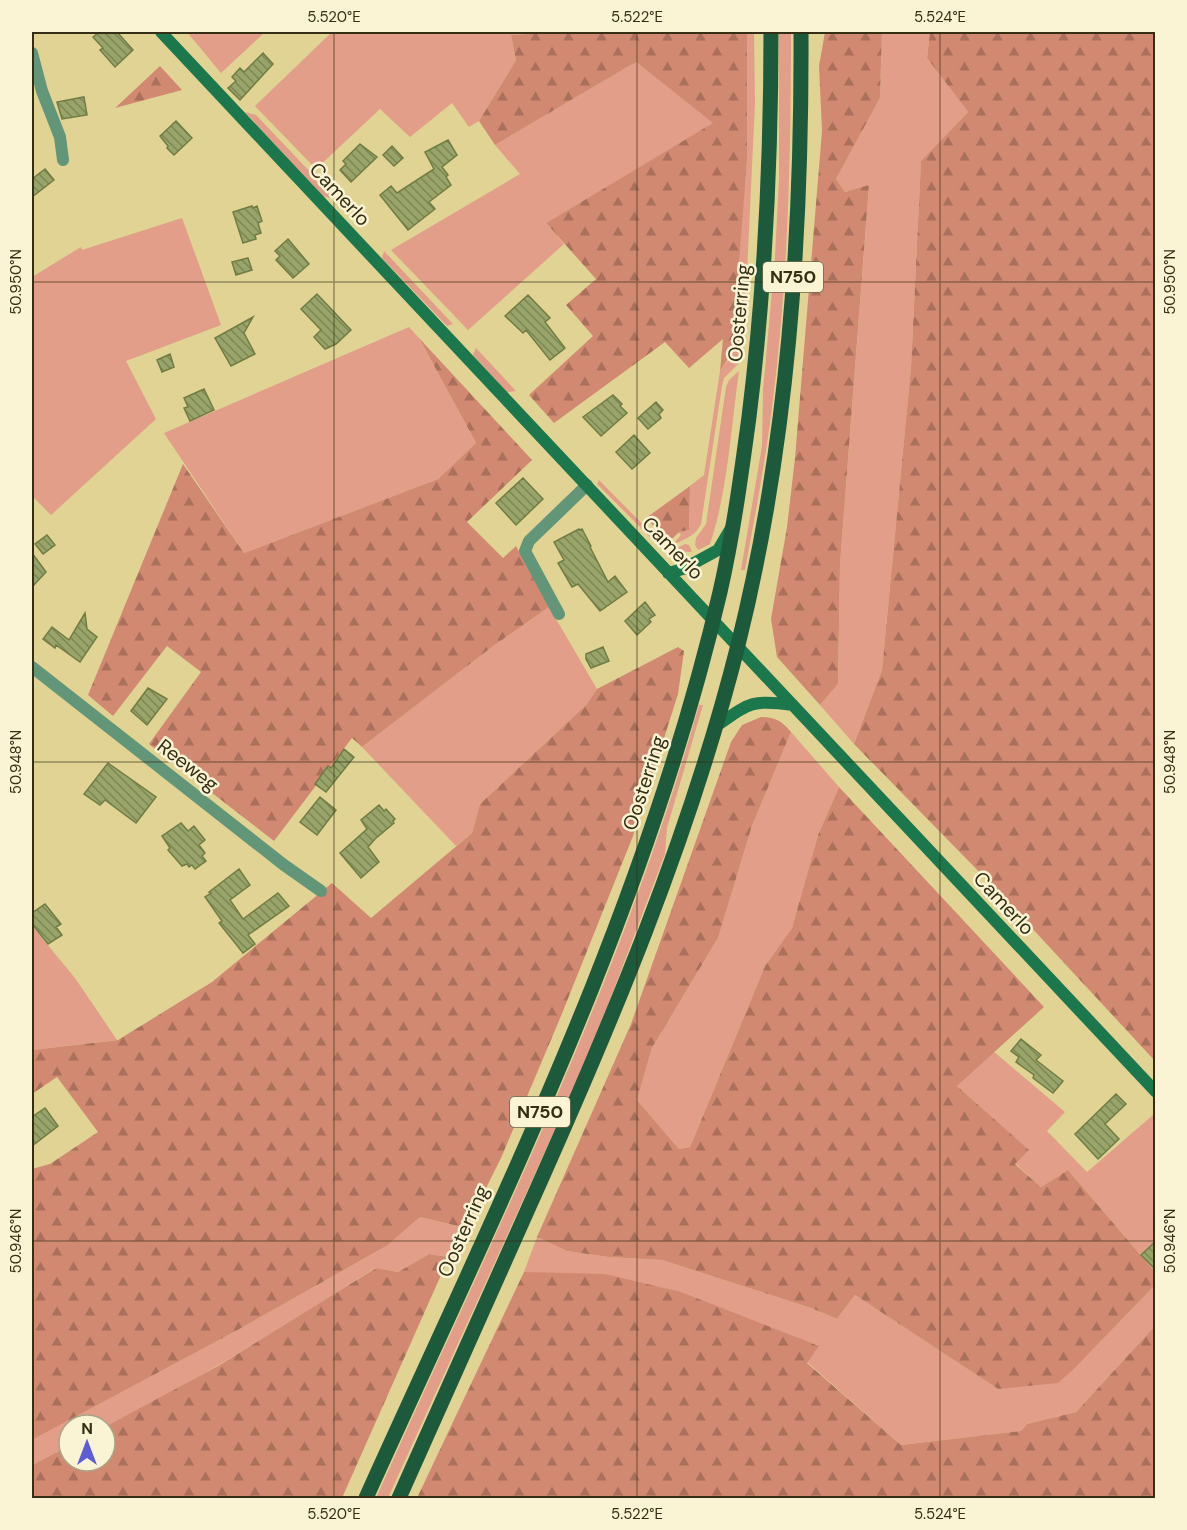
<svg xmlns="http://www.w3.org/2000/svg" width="1187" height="1530" font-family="'DM Sans',sans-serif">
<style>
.green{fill:#e29e88}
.forest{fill:url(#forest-firs)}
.building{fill:url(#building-back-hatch);stroke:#717c42;stroke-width:1.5}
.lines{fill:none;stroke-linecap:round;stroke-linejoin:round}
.minor{stroke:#639578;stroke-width:12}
.secondary{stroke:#1c774d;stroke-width:12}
.primary{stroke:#1d593b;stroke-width:15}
.ticks{fill:none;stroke:#332e14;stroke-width:1.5;stroke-opacity:0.45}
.labels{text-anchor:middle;stroke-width:5;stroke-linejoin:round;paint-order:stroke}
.shield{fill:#faf4d4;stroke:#6f694e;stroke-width:1.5}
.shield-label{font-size:18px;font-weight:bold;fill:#332e14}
.street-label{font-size:20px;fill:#332e14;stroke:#faf4d4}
.neatline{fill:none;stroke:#332e14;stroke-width:2}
.ticks-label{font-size:15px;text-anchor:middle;fill:#332e14}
</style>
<defs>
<pattern id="forest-firs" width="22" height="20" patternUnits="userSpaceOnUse" patternTransform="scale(1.5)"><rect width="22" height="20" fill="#d28971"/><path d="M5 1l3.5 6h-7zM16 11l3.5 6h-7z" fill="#ab705c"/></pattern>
<pattern id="building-back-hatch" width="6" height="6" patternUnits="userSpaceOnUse" patternTransform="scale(1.5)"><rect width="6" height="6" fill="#98a469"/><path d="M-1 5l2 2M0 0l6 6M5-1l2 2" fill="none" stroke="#7d8655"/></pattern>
</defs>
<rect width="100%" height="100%" fill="#e0d394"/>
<!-- green -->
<path class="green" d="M187,32H265L221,73Z
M332,32H556L511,35L516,60L479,121L469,127L452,103L410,137L380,109L316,169L255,106Z
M747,32H754L755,103L747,273L739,363L724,378L722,386L701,524C696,535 687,538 677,543L675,542L681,535L678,532L689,530L690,486L704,475L720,371L729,359L747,160Z
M779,32H791C791,157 788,284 772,408C765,463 755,516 745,570H741L762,446L763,391L775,257L779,178Z
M882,32H930L927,58L968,112L921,161L911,367L882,670L854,744L820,705L838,684L840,564L869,186L845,192L836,179L880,98Z
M636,62L714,123L546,223L564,244L468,330L391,250L520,174L495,145Z
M245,112L256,115L333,196L330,198L323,196Z
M182,218L221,325L126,361L156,419L51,515L32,496V277L81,247L82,250Z
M384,251L453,324L447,326L382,258Z
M409,327L419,338L476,443L438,479L244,553L164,433Z
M476,348L516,391L507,392L473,355Z
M739,371C731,427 728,490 710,544L698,550L695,545L696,538L706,524L726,387L729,380Z
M599,480L664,546L677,548L685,544L689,545L692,552L671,551L658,545L597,484Z
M549,607L597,689L586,705L480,804L472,833L456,846L362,747L492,647Z
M699,705H703L667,828L665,854L599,1029L568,1101L388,1498H376C492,1238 622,980 699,705Z
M791,732L839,787L818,835L792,928L765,966L690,1147L679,1149L637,1100L652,1048L718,938L752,826Z
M32,926L75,978L117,1040L32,1050Z
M993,1051L1065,1112L1047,1131L1087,1172L1153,1115L1156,1118L1155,1272L1068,1170L1041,1187L1015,1163L1028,1150L957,1086Z
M420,1217L466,1228L449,1257L429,1254L398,1272L375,1268C287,1324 199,1380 105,1427V1425H69V1446L32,1465V1440L236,1331L388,1245Z
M537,1237L567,1251L608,1257L662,1260L811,1308L837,1319L855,1295L998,1389L1076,1367L1155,1285V1326L1076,1412L1027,1424L1021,1431L901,1445L807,1362L818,1345L524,1272Z"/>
<!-- forest -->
<path class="forest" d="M556,32H747V160L732,353L720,371L723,339L689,368L665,342L554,423L529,395L593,336L566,305L596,279L546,223L713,123L636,62L495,145L479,121L516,60L511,35Z
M825,32H882L880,98L836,179L845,192L869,185L840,564L838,684L820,705L777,657L771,619L787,527L795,458L822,131L819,66Z
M930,32H1155V1061L991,884L854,744L882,670L911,367L921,161L968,112L927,58Z
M160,66L182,90L115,108Z
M419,338L532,460L467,522L503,558L516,546L549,607L492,647L362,747L352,738L274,841L149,744L201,672L167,646L113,716L88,695L183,464L244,553L438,479L476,443Z
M690,486L689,530L679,532L673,538H665L646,518Z
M678,647L684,651L678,694L633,836L561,1016L501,1158L466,1228L420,1217L388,1245L236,1331L32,1440V1169L50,1164L98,1132L57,1077L32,1094V1050L118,1040L212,982L332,883L371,918L472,833L480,804L586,705L597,689Z
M761,717C775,717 782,721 791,732L752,826L718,938L652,1048L637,1100L679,1149L690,1147L765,966L792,928L818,835L839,787L1044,1007L957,1086L1029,1150L1015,1164L1041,1187L1068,1170L1155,1272V1285L1076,1367L1058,1383L998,1389L855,1295L837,1319L811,1308L662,1260L608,1257L567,1251L537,1237L631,1024L731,742L742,725Z
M429,1254L449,1257L342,1498H32V1465L69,1446V1461H105V1427L218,1366L376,1268L398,1272Z
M524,1272L605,1274L681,1292L819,1346L807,1363L901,1445L1021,1431L1027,1424L1076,1412L1155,1326V1498H417Z"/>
<!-- building -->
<path class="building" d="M99,32H117L133,50L115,67L100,50L103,48L93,37Z
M263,53L273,64L240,100L228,88L236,81L232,77L240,68L244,72Z
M84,97L87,115L62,119L57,102Z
M176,121L192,138L174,155L167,148L168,146L160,136Z
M448,140L457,155L442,167L448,175L446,177L451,185L429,202L435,209L408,230L380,195L391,186L397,193L434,169L425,152Z
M360,144L377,157L351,182L340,170L346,164L343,161Z
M392,146L403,158L394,166L383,155Z
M45,169L54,180L32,197V179Z
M252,206L253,208L257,206L262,221L258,223L261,233L255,235L256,239L243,243L233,212Z
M288,239L309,264L293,278L276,260L280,256L275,251Z
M248,258L252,270L236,275L232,262Z
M317,294L351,330L336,344L325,349L314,337L321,330L301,309Z
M528,295L550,318L545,322L565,348L550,360L526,330L523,333L505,316Z
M253,317L244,333L255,354L231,366L215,338Z
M170,354L174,367L162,372L157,360Z
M204,389L214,410L190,421L184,408L188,407L184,398Z
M613,395L622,404L620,406L627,413L601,436L583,417Z
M656,402L663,410L659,414L661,418L648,429L638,418Z
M634,435L650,453L632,469L616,452Z
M523,478L543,499L516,525L496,503Z
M579,529L580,530L582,529L591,546L590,547L608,582L615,576L627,592L600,611L578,584L572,587L558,563L564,560L554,542Z
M47,535L55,545L43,554L35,544Z
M32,553L46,572L32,587Z
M645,602L655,615L649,619L651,622L637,635L625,621Z
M85,613L87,629L97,637L80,662L56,645L55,648L43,639L52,627L69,640Z
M603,647L609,661L591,668L586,659V654Z
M148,688L167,699L147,725L131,711Z
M344,749L354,757L326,792L315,784L328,766L331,768Z
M108,763L156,797L136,823L105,800L100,805L84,794Z
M320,797L336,810L317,835L300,822Z
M379,805L384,811L386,809L395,819L393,821L394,823L375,839L368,847L379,862L361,878L340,853L367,829L361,820Z
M181,823L188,831L194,826L205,840L199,845L205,853L202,856L206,861L195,869L192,865L189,867L187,864L182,866L168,850L170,848L162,836Z
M239,869L250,885L230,900L243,919L278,893L289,906L248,935L255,944L243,953L219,923L222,921L205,897L211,893L209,892Z
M45,904L61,924L56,927L62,935L48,944L32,924V913Z
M1021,1039L1041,1055L1036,1060L1063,1081L1053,1093L1033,1078L1034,1075L1016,1062L1019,1057L1011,1051Z
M1116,1094L1126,1104L1105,1124L1119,1139L1098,1159L1075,1134Z
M45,1108L58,1126L32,1146V1117Z
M1155,1242V1269L1141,1255Z"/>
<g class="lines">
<!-- minor -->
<path class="minor" d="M32,53L42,91L60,137L63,160
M559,614L525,551L529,541L587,485
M32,667L284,865L321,891"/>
<!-- secondary -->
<path class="secondary" d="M161,32L1156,1092
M668,573L683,569L718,550L731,528
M715,727C749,703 751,699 793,705"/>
<!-- primary -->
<path class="primary" d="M366,1498C499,1203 646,910 720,592C733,535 741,476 749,417C765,288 771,162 771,32
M399,1498C442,1402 485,1306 528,1209C610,1026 689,840 738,645C788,445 802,237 801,32"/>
</g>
<!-- ticks -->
<path class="ticks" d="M334,32V1498M637,32V1498M940,32V1498M32,282H1156M32,762H1156M32,1241H1156"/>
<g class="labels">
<!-- shield labels -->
<g class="shield">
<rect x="763" y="262" width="60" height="30" rx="4.5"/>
<rect x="510" y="1097" width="60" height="30" rx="4.5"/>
</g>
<g class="shield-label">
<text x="793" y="283">N750</text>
<text x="540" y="1118">N750</text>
</g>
<!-- street labels -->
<g class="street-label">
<text transform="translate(340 194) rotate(47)" y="7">Camerlo</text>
<text transform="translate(739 313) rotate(-85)" y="7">Oosterring</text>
<text transform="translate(673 548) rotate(46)" y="7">Camerlo</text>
<text transform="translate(188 765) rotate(38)" y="7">Reeweg</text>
<text transform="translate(644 783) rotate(-72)" y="7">Oosterring</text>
<text transform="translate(1004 903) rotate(47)" y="7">Camerlo</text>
<text transform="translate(463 1231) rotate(-66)" y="7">Oosterring</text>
</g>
</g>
<!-- border -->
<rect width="1187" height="1530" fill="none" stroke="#faf4d4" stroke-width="66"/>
<!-- north arrow -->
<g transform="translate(87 1443)"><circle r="28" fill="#faf4d4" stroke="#aaa587" stroke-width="1.5"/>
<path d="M0-4.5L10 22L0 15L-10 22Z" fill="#5d5ed6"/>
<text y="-9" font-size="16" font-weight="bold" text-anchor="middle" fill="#332e14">N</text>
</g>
<rect x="33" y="33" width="1121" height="1464" class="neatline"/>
<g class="ticks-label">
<text x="334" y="22">5.520°E</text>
<text x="637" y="22">5.522°E</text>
<text x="940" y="22">5.524°E</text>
<text transform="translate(16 282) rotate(-90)" y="5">50.950°N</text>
<text transform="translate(1170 282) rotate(-90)" y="5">50.950°N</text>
<text transform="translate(16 762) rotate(-90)" y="5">50.948°N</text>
<text transform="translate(1170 762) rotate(-90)" y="5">50.948°N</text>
<text transform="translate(16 1241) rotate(-90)" y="5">50.946°N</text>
<text transform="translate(1170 1241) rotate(-90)" y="5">50.946°N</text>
<text x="334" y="1519">5.520°E</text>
<text x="637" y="1519">5.522°E</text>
<text x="940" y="1519">5.524°E</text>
</g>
</svg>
